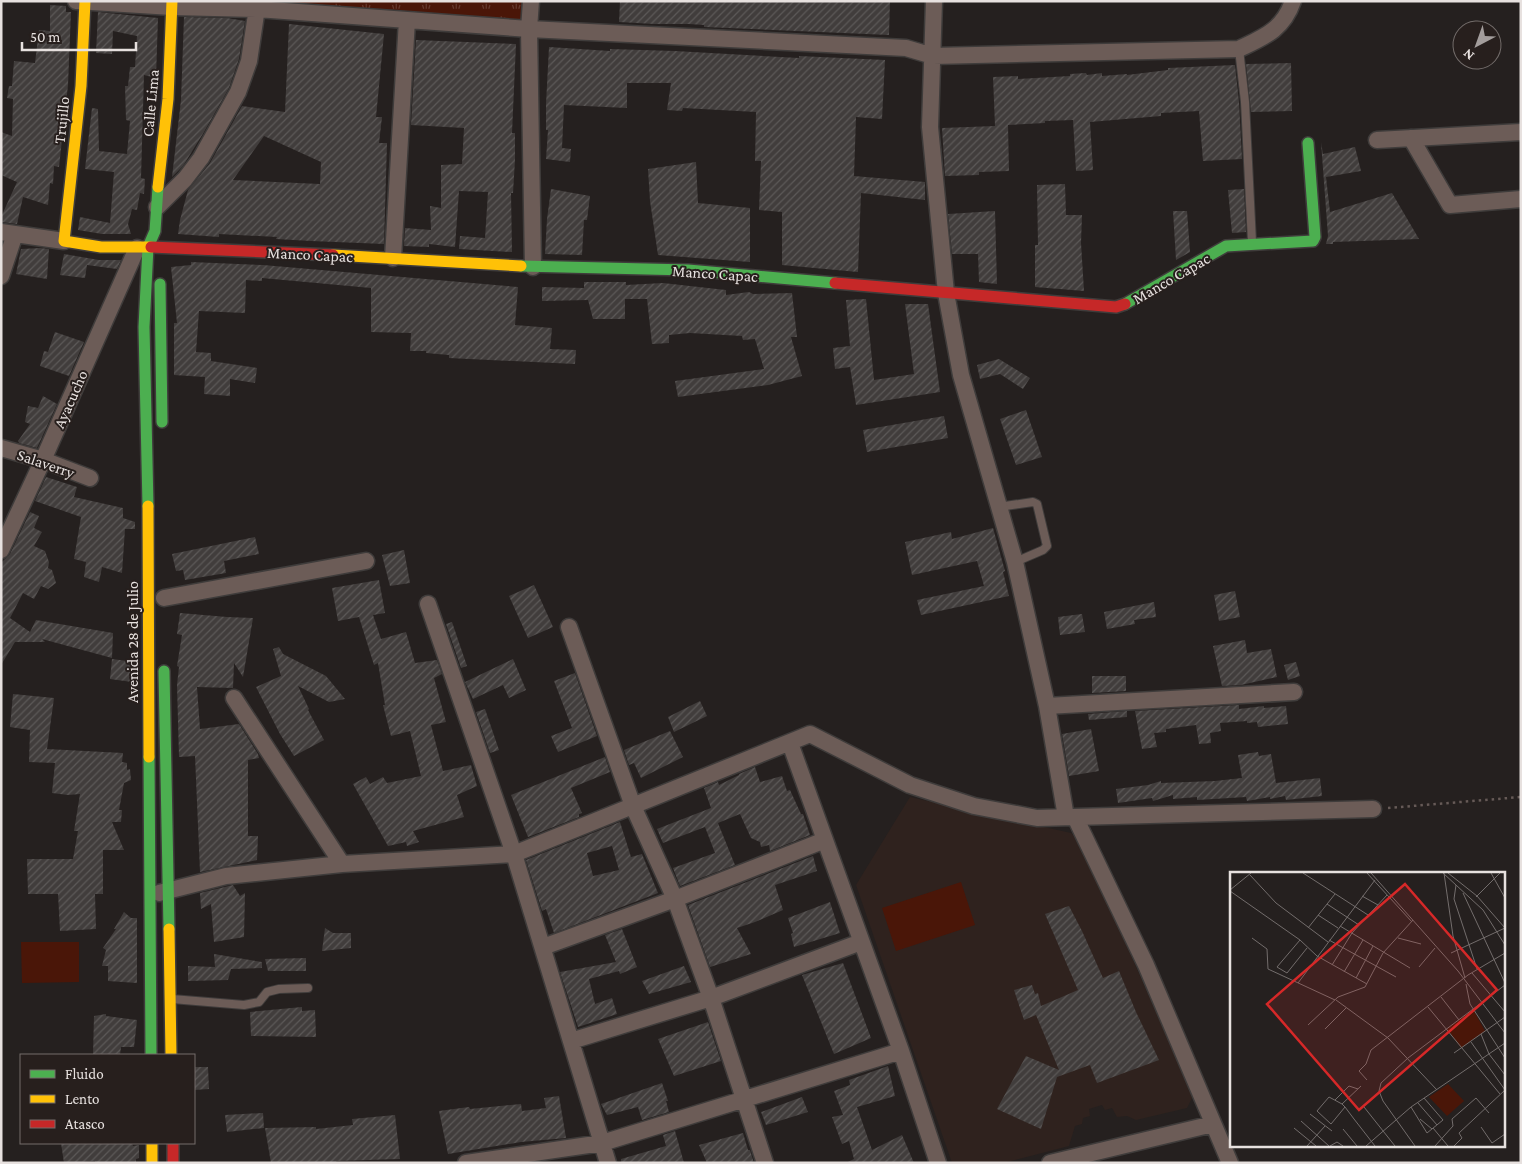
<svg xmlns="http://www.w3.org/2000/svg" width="1522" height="1164" font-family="'Crimson Pro',serif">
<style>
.built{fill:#2f221e}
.grass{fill:url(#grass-tufts)}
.pitch{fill:#4a1608}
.building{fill:url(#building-hatch);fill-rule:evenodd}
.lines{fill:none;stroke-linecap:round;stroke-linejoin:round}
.lane-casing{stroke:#3f3c3b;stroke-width:10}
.street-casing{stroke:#3f3c3b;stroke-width:19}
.fast-casing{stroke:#3f3c3b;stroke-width:14}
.slow-casing{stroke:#3f3c3b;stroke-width:14}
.jam-casing{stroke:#3f3c3b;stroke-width:14}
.path{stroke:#665a57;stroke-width:2.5;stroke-dasharray:2.5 4;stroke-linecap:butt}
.lane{stroke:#6c5c57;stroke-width:8}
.street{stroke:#6c5c57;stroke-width:16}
.fast{stroke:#4caf50;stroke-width:11}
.slow{stroke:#ffc107;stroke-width:11}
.jam{stroke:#c62828;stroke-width:11}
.labels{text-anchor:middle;stroke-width:4;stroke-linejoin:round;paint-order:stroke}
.street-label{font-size:16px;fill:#e7e1df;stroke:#271f1d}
.inset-road{fill:none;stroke:#736d6c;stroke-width:1}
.view{fill:#d62828;fill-opacity:0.15;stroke:#d62828;stroke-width:2.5}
.inset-edge{fill:none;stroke:#e7e1df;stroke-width:2.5}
</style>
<defs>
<pattern id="grass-tufts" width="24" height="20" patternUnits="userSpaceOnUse" patternTransform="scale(1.25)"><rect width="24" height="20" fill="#4a1608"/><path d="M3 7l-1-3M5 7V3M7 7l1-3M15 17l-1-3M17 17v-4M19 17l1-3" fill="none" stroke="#64382c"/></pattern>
<pattern id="building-hatch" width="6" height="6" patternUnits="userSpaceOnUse" patternTransform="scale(1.25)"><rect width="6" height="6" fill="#413d3c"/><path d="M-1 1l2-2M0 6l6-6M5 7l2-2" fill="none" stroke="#5c5958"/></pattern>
</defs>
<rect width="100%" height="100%" fill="#25201f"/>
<!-- built -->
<path class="built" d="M910,797L1071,833L1082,844L1193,1096L1187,1108L1136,1120L1127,1116L1117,1117L1112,1108L1105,1110L1102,1105L1089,1109L1090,1116L1083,1118L1082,1124L1075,1126L1069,1146L1003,1163H952L856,885Z"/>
<!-- grass -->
<path class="grass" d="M258,1H531L529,29Z"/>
<!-- pitch -->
<path class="pitch" d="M961,882L975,925L896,951L882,908Z
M21,942H79V982L22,983Z"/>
<!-- building -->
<path class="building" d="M620,1H890L889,35L704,27V25L689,24H654L619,22Z
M50,5L66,6V12H71L68,85L59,167L54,166L53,184L50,183L48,205L23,197L17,224L1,222V217L17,182L1,175V132L12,136L13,99L7,98L9,86H12L14,61L35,63L39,30L50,31Z
M98,12L158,18L156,78L144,75L141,178L145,179L144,194L140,193L137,210L132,209L128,224L131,234H102L78,230L80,217L110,223L114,172L85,169L92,108L98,109L99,151L127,154L130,121L126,120L125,86H128L130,67H135L137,36L113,31L112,54L96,53Z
M184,17L227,18L245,21L239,59L229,88L204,132L183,166L172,177L181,100Z
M289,24L384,34L376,117H382L379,143H387L384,244L311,241L276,239L277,237L219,234V237L178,234L180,220L188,190L210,163L242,106L285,112ZM264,136L321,162L320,184L233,180Z
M416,40L516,44L512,133H515V160L513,193H511L512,252L459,249L460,236L485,238L488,192L459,191L455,247L429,244V247L404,246L405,228L431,230L430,206L441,208V165L462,164L464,128L411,125Z
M549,47L610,51V49L675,51L799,58V56L885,60L882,119L856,117L854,176L925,182V200L861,193L858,272L782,265V212L759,210L761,161H755L756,112L683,108L682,111L667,110L671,83H627V108L564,105L562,148L571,149L570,162L546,159L548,130H546V104Z
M1291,63L1292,111L1251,112L1246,64Z
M1235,65L1239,102L1242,159L1203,161L1199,111L1161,113V116L1090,122L1093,170L1076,171L1073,120L1045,121V123L1008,125L1009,171L979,172V175L945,176L942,128L995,126L993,77L1018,76V79L1070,76V74L1086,73L1087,75L1102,73V76L1127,74V75L1168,70V68Z
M1321,142L1323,154L1355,147L1361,171L1326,177L1330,212L1392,193L1419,239L1333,242V244H1326L1328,236Z
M696,162L698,203L750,208V262L658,255L650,201L648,169Z
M1065,184L1066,215H1082L1081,243L1084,291L1035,287V245H1038L1037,185Z
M551,189L590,196L587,220H584L582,255L545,254L547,219Z
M1244,189L1246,232L1232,233L1228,190Z
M995,211L997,284L979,282L978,254H952L948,214Z
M1173,211H1187L1190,252L1176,260Z
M40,248L49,249L47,279L16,274L21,249Z
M64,254L99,260H121L117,269L87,265L85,278L60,275Z
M191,262L263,265L518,287L515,325L552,328L550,349L576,350L575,364L449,358V355L426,353V351H410L411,333L371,332V288L262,278V281L246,280L245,313L199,311L196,352L211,353V361L257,368L255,383L230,379V396L204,394L205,377L174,375V323H177L171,267L191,265Z
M584,282H626V285L663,283L726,290V295L749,292L753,294L792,293L797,337H791L802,376L768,385L678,397L675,381L764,369L755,339L743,340L742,336L690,333L669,335V343L652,344L647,299H625V319H593L588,300L542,301V287L584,288Z
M866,299L874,380L914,374L905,304H928L940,392L856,405L850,367L835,369L833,348L850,346L846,300Z
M55,332L84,342L69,376L40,366L44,351L48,352Z
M999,359L1030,378L1023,389L1000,374L980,379L977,365Z
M43,396L57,404L37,448L19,443L18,441L30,424L25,422L28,406L38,408Z
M1026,410L1042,457L1016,465L1000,419Z
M944,416L948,438L867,452L863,430Z
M46,477L77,487L74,497L123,508V518L135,522V529H125L122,573L102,567L99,582L84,577L86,562L74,559L81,517L35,501Z
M30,512L39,516L34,528L42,532L34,546L45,551L49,562L48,568L52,570L56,583L48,589L41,586L34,599L23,593L10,618L30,632L36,620L113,633L112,658L42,639L45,642H15L1,665V563L10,554Z
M993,528L1005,571L1003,572L1009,596L921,615L917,600L984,586L977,561L912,575L905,542L951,532L952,539Z
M255,537L259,554L224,561L226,573L185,580L183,570L176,571L172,554Z
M404,550L410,583L390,586L382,555Z
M379,580L385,613L373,615L381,639L406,632L415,663L437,660L442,674L434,678L446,722L431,725L443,771L471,765L477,786L457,795L464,817L413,831L419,842L407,846L406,842L388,846L353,784L366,777L370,784L383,777L387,783L421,776L410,731L391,736L383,705H385L378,663L374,665L359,617L338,621L332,588Z
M534,585L553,627L528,638L509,596Z
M1235,591L1240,617L1219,621L1214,595Z
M1154,602L1156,617L1134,620L1135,624L1107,629L1104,612Z
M180,613L227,617L253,618L243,677L234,663L233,688L197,687L200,729L239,724L258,754L259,758L248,760V836H258L257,860L200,872L195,756L179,757L177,685L179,667L177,666L182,635L177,634Z
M1082,614L1085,632L1060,635L1058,617Z
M452,622L467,666L461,668L446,624Z
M1245,640L1247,653L1271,649L1277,677L1241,685L1222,686L1213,646Z
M279,647L283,654L326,676L345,699L329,702L298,686L309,709L308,710L324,740L294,756L280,734L256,687L281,676L273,649Z
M112,659L135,662L132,682L110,679Z
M513,659L526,690L509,698L503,685L473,699L465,682Z
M1296,662L1300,676L1288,680L1284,665Z
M575,673L597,736L558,752L551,736L572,728L554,681Z
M1092,676H1126V691L1092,693Z
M13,694L54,698L47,749L123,753L122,762L127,763V770L130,769L131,780L124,783L119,810H122L121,822H112L124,850H103V894H95L96,929L60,931L58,894H28L27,859H73L78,831H74L80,794L68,795L52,793L55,763L29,762L30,730L10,727Z
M700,701L707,716L674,732L668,717Z
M1239,705V709L1264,706V708L1286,706L1288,724L1258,727L1257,722L1247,723V721L1220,723L1221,731L1210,733L1211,743L1199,744L1196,725L1166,729V732L1154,733L1157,747L1142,749L1135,711Z
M485,709L499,750L490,753L476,712Z
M1127,711V717L1089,720L1088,714Z
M1091,729L1099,771L1069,776L1062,734Z
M670,731L683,757L641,778L634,763L629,765L624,750Z
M1258,752L1259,756L1271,754L1276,783L1320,778L1322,796L1286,800L1285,796L1270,799V797L1247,801L1246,797L1197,800V797L1173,799V795L1153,801L1152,798L1118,803L1116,789L1148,785L1161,781V783L1215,781L1242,778L1238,755Z
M605,757L610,772L571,788L582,813L579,814V817L528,837L511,795Z
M755,767L760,782L782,776L787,791L790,790L801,814H803L810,835L770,851L769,845L761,847L760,842L751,838L740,814L718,823L735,865L680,886L673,868L715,853L705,827L663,843L657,829L711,808L704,788L718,782L719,785L739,775V774Z
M620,822L631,857L642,854L658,893L554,933L546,909L542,911L526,860ZM612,846L619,870L593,876L587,853Z
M813,856L817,871L775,885L783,910L755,922L737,928L751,954L710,967L688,905Z
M233,885L240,896L245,893L244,937L214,942L211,904L201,909L200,893Z
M830,902L840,933L794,947L791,934L793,933L788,918Z
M1069,906L1082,931L1103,978L1119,971L1136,1012L1159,1060L1097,1083L1090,1065L1057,1077L1041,1129L997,1109L1026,1056L1059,1070L1036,1015L1024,1020L1014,990L1032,985L1035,994L1038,993L1041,1006L1078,990L1045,914Z
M124,912L131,918H137V983L108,981V966H102L106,950L103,948L116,929H114Z
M325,928L333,933H351V948L322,951Z
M622,929L637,967L620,974L619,971L589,979L595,1004L612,998L617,1014L578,1027L560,972L616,962L605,935Z
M214,954L262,962V968L231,969L228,980L188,981V966L215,967Z
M306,958V971H268L265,959Z
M843,963L871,1038L834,1054L802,975Z
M684,966L691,982L649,994L642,981Z
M302,1007V1011L315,1010L316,1037L251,1036L250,1012Z
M106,1014V1016L137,1020L134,1047H121L120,1055H93L94,1016Z
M708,1022L721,1061L674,1076L658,1039Z
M888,1066L895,1096L857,1107L872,1150L902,1135L914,1163H846L854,1159L849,1141L842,1144L832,1117L843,1115L834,1091L850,1085L849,1080Z
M194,1067H208L209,1089L194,1090Z
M662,1083L668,1101H666L669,1112L642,1120L638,1107L607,1115L601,1104Z
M559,1096L566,1138L521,1142L448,1154L439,1111L469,1107L470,1109L521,1104L522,1111L546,1108L544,1098Z
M802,1097L808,1112L766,1125L761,1112Z
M263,1113L264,1128L227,1132L225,1115Z
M395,1115L400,1159L336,1161L337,1163H271L265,1128L316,1127V1129L353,1125L352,1119Z
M675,1131L684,1163H621V1159L666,1146L663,1135Z
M743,1133L748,1150H750L754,1163H707L699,1145Z
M61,1143H132L133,1146L139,1145V1158L136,1159V1163H95V1161L64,1163Z"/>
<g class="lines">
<!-- lane casing -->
<g class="lane-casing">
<path id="lane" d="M1239,49L1245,102L1252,242
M998,507L1033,502L1037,504L1047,546L1043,550L1015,562
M172,999L244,1005L259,1002L267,992L279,989L308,988"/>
</g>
<!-- street casing -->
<g class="street-casing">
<path id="street" d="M76,1L172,7L257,9L529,29L906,48L933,56L1239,49C1264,37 1283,30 1293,1
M531,1L529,29L533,267
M934,1L930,127L946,293L961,375L1015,562L1047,706L1066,817
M1411,138L1450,205L1521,199
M1377,140L1521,132
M157,207L185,179L201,158L238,92L249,61L258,1
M1,232L64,241
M393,258L407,20
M1,276L15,234
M1,448L43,460L90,478
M1,550L43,460L137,248
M164,598L366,561
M428,604L514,854L608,1163
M569,627L633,806L675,899L711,998L765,1163
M234,698L342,864
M1047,706L1294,692
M790,743L901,1051L938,1163
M1075,817L1146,965L1230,1163
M159,893L226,876L342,864L514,854L810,734L910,785L974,806L1037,818L1373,809
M543,947L675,899L825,840
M571,1041L711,998L861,942
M466,1163L602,1143L901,1051
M1050,1163L1213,1124"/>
</g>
<!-- fast casing -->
<g class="fast-casing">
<path id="fast" d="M521,266L688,270L835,283
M160,284L162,422
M1125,304L1226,246L1313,241L1315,237L1308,143
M148,506L144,327L148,247L155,231L158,187
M164,671L169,929
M149,757L151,1055"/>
</g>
<!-- slow casing -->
<g class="slow-casing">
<path id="slow" d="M85,1L81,86L64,241L101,247H151
M158,187L168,99L172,1
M333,255L521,266
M148,506L149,757
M169,929L171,1055
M152,1143V1163"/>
</g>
<!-- jam casing -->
<g class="jam-casing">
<path id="jam" d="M151,247L333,255
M835,283L1116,307L1125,304
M173,1143V1163"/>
</g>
<!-- path -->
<path class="path" d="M1388,808L1521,797"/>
<!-- lane -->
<use href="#lane" class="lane"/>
<!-- street -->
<use href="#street" class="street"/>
<!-- fast -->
<use href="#fast" class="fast"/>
<!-- slow -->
<use href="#slow" class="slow"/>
<!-- jam -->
<use href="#jam" class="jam"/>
</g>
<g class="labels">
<!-- street labels -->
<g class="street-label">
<text transform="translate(150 103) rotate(-85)" y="6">Calle Lima</text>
<text transform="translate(61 120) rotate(-84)" y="6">Trujillo</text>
<text transform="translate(310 254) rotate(3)" y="6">Manco Capac</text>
<text transform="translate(715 273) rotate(4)" y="6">Manco Capac</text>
<text transform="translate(1171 278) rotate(-30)" y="6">Manco Capac</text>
<text transform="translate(70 399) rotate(-66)" y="6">Ayacucho</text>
<text transform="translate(46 463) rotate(19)" y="6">Salaverry</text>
<text transform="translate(132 642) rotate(-90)" y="6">Avenida 28 de Julio</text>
</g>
</g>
<!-- overview -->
<g transform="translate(1230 872)">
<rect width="275" height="275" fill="#25201f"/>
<path d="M243,137L255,159L231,176L217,157Z" fill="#4a1608"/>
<path d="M218,212L234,229L217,244L199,225Z" fill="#4a1608"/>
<path class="inset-road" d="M73,1L138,43M137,1L182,50M141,1L228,99L275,161M213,1L253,38L275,73M214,1L223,64L235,106M218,1L247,24L275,56M261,1L275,26M20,3L46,31L98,70M226,13L224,27L247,97M0,18L21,1M0,19L70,68L87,84L137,112M233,21L275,111M132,24L148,33M246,25L270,1M97,32L129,53M88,43L108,56M110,54L180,96M78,56L105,22M22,66L37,77L38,97L105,128M168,66L191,72M70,68L47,95L57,101L77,76M99,68L166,105M221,81L275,56M102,93L122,61L157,23M189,95L205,76M114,100L133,68M242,101L275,140M126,106L143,74M68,111L145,8M236,112L240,132L275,186M211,125L229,148M106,128L158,166L207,218M198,135L270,222M78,153L108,125L135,115L153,81L183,48M95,157L116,136M251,162L259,182L275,203M241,170L275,218M224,181L275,145M137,208L129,199L136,192L141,178L238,103L275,81M105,228L119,214L128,217M188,231L207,253M112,232L131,214M115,235L101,252L87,239L99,225L112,232L115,235L124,247L145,274M134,235L165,274M181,235L197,261L213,248L194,226M80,242L102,259M190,247L202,257M71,249L99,274M251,255L262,271L275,262M64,256L86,274M203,256L218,274M113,257L127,274M77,274L95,254M100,274L107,270L113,274M136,274L181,235L275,171M185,274L153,229L149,219L151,211L178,186L275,113M205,274L223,254L222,247L246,226L259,241M224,274L232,266L229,261L275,218"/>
<path class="view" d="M175,12L267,118L129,238L37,132Z"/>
<rect width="275" height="275" class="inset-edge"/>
</g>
<!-- border -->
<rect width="1522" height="1164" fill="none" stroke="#e7e1df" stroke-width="5"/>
<!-- legend -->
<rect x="20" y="1054" width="175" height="90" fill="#271f1d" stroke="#746d6b"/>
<rect x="30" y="1070" width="25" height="8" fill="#4caf50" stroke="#746d6b"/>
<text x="65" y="1079" font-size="15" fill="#e7e1df">Fluido</text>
<rect x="30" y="1095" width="25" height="8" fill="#ffc107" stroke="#746d6b"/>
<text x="65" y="1104" font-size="15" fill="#e7e1df">Lento</text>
<rect x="30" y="1120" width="25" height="8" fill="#c62828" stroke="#746d6b"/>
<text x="65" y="1129" font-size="15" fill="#e7e1df">Atasco</text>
<!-- north arrow -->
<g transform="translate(1477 45) rotate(221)"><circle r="24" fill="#271f1d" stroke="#746d6b"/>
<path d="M0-4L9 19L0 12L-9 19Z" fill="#a39d9c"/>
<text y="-8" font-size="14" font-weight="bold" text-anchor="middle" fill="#e7e1df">N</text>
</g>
<!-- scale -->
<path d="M22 42v8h114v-8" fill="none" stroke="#e7e1df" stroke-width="2.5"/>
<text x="30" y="42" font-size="15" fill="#e7e1df" stroke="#271f1d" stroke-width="4" paint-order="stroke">50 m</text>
</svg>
